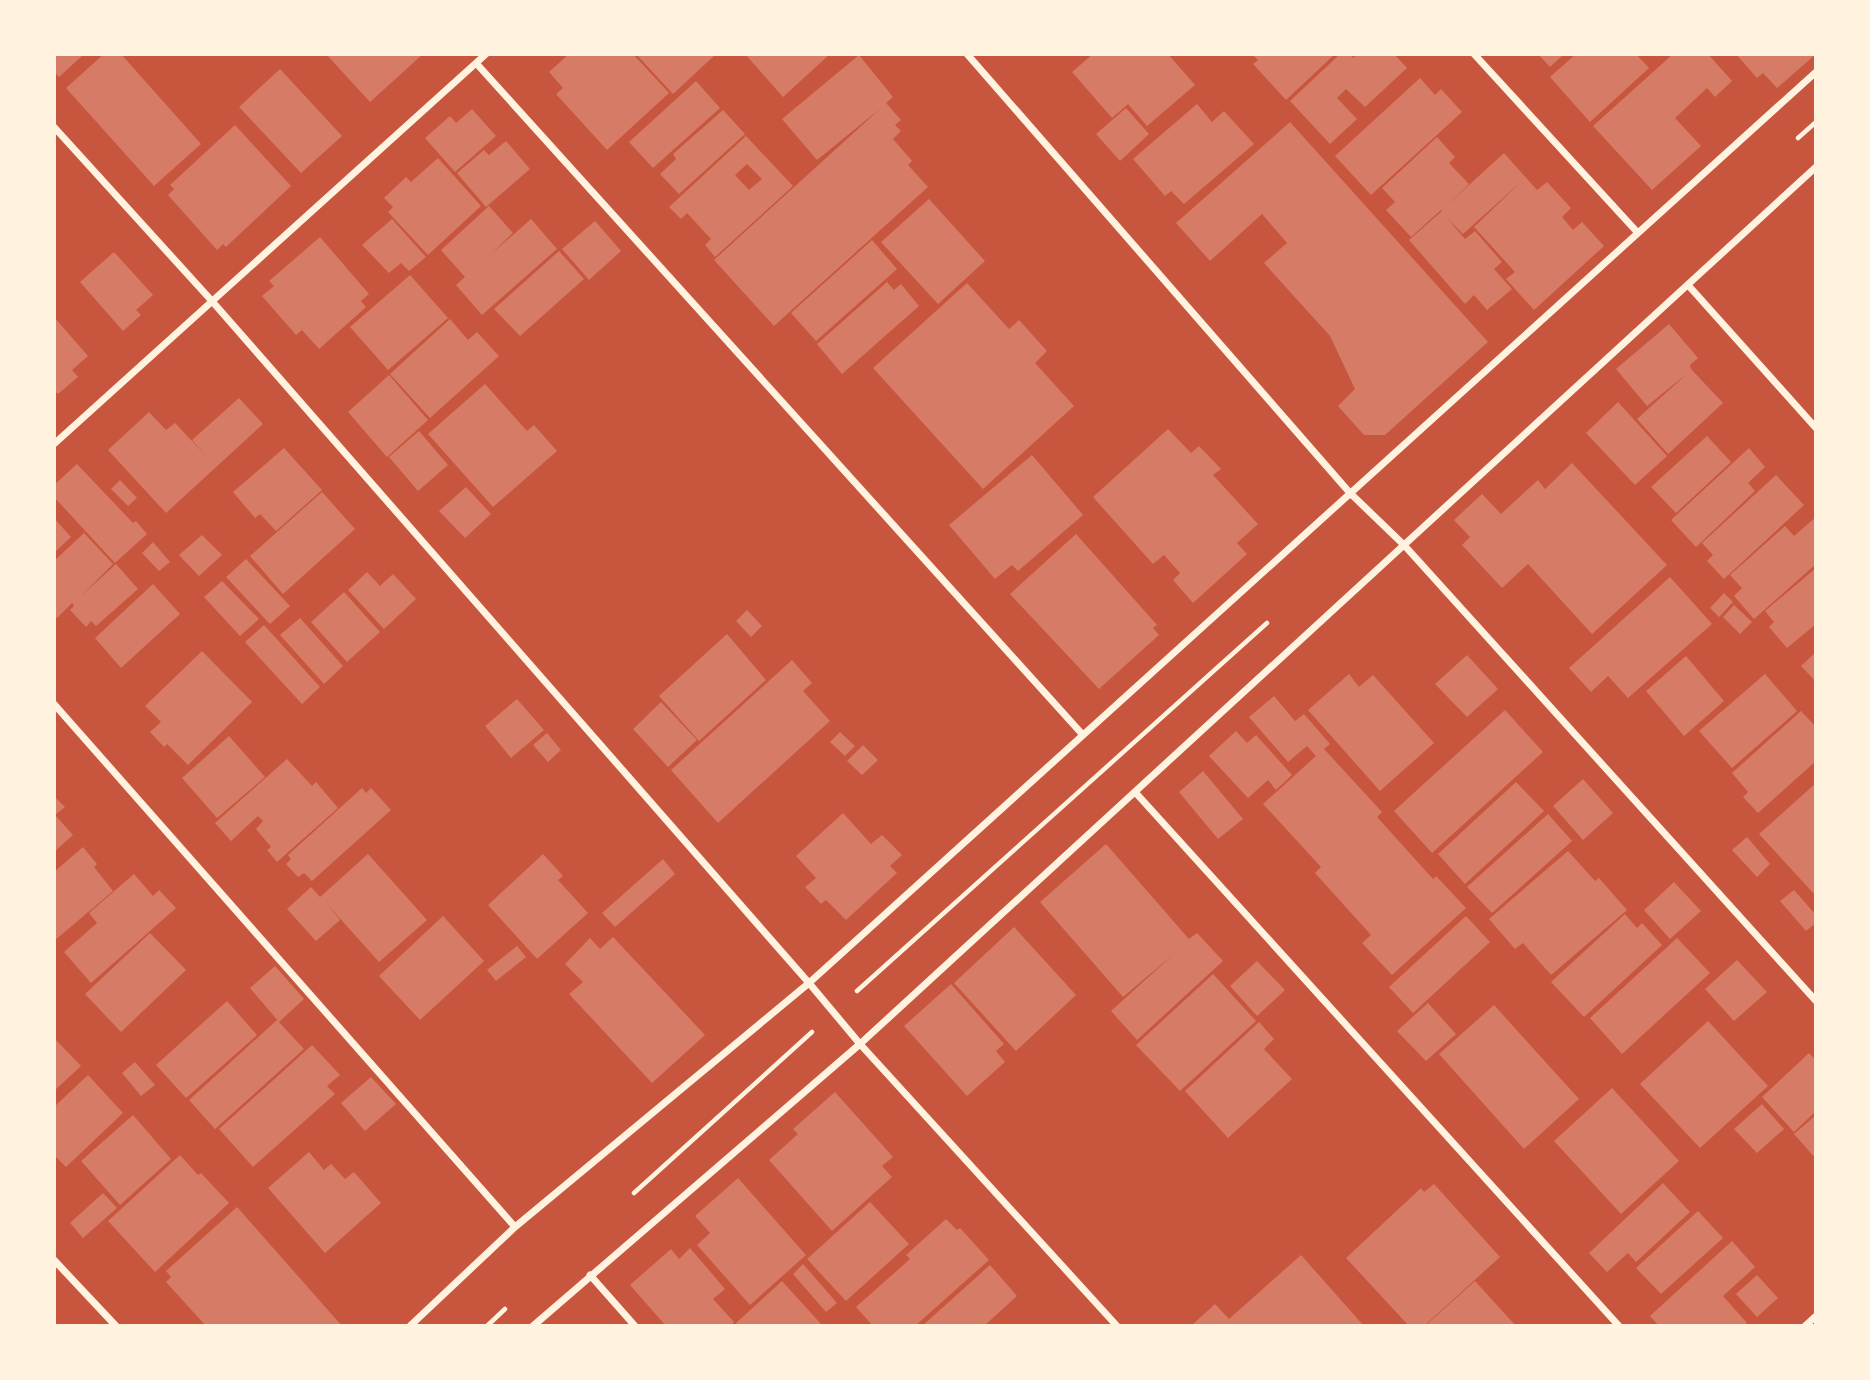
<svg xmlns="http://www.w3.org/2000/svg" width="1870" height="1380" font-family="'Golos Text',sans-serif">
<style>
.building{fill:#d67c66;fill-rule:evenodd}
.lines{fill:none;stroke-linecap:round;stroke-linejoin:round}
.path{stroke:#fff3e0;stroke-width:4.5}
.minor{stroke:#fff3e0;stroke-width:7}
</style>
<rect width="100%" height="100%" fill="#c8553d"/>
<!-- building -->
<path class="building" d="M54,54H84L59,77L54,72Z
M104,54H121L201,144L154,186L66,88Z
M326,54H423L370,102Z
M569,54H633L669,93L607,150L556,94L563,88L549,72Z
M636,54H716L673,94Z
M745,54H830L783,97Z
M1093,54H1168L1195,85L1147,126L1128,104L1112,118L1072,72Z
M1252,54H1335L1286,100L1253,64L1258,60Z
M1340,54H1350L1353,58L1357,54H1394L1407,68L1365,107L1346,89L1337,98L1357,119L1330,144L1290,101Z
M1538,54H1564L1550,67Z
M1576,54H1636L1649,68L1590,122L1550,77Z
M1673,54H1708L1732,81L1715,97L1707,88L1675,118L1701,146L1652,190L1593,126Z
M1736,54H1816L1777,88L1763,73L1757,78Z
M859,55L893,97L886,103L901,120L895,125L901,131L893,139L912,161L908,165L928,187L774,326L714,260L881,108L817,160L782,119Z
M280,69L342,136L301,173L239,107Z
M1420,78L1435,95L1441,89L1462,112L1371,195L1335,156Z
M696,81L720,108L653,168L629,142Z
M1197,104L1212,122L1224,111L1254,144L1184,204L1171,191L1165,196L1133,159Z
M1126,108L1149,134L1120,161L1096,134Z
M472,109L496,136L455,172L425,138L450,116L456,123Z
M723,110L745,134L679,194L660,174L676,159L673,154Z
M1290,122L1488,342L1385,435H1364L1338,406L1355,389L1330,336L1264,263L1287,243L1262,214L1210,261L1176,223Z
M235,125L291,186L226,247L223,244L217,250L168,195L174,189L170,185Z
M746,136L793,186L715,257L705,245L711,239L687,213L681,219L669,207ZM747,164L762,179L749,190L735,175Z
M1437,137L1455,157L1449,163L1469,184L1445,207L1504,153L1537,190L1547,182L1571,208L1562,217L1573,230L1582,222L1604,246L1534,310L1506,279L1515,272L1474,227L1523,180L1463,234L1447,218L1465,239L1475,231L1502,262L1494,269L1512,289L1487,310L1474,295L1465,304L1409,240L1442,211L1441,210L1411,237L1386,210L1395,202L1382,188Z
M506,141L530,169L486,207L457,173L484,150L489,155Z
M438,158L481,206L428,255L388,212L393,207L384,198L406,177L411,182Z
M929,199L985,261L938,304L881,242Z
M489,206L513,233L491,254L531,219L557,249L482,315L456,285L465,277L441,250Z
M392,219L426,257L409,271L401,263L389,273L362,245Z
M595,221L621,251L589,280L562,249Z
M320,237L369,294L361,301L366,307L319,349L302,330L296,335L262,296L274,286L269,281Z
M872,240L897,269L816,341L791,313Z
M559,251L584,279L520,336L494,309Z
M114,252L153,295L136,310L141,315L123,331L80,282Z
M410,275L448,318L388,370L350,327Z
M887,282L894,290L901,284L919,306L842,374L817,344Z
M967,283L1009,329L1019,320L1047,351L1035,363L1074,406L983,489L873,368Z
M54,317L88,356L72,370L78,377L58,394L54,390Z
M450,319L468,340L477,332L499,356L430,418L390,374Z
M1669,324L1698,358L1690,365L1691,369L1723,403L1668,454L1637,419L1688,373L1647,406L1616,369Z
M389,375L428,420L387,457L348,412Z
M485,384L527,431L534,425L557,451L493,507L428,434Z
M239,398L263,424L166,513L108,450L149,412L166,430L175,423L207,457L192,440Z
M1618,402L1667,456L1635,485L1586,433Z
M1168,429L1191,453L1199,446L1221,469L1213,475L1258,524L1237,543L1247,554L1193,603L1173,580L1180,573L1164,555L1153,564L1093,497Z
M419,431L448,465L418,491L389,457Z
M1707,436L1731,462L1676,513L1651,487Z
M284,448L322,490L276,531L260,514L255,518L233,492Z
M1749,448L1765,467L1748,483L1755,491L1696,547L1671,520Z
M1032,455L1083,515L1018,571L1012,565L995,579L949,525Z
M1572,463L1667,565L1592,634L1528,564L1502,588L1462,545L1470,537L1454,520L1482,494L1501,514L1538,480L1545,489Z
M77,464L133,523L136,521L147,534L115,563L54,497V485Z
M1776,475L1804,505L1724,579L1707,561L1713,555L1702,543Z
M120,480L137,498L128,506L111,489Z
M466,487L491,514L465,538L439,511Z
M322,492L355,529L283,594L250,556Z
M1816,517V564L1754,619L1734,596L1742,588L1730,575L1785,526L1794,536Z
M54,518L71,537L54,553Z
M84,533L113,564L80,597L116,564L138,589L96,626L91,621L86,627L70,610L74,606L72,603L57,618L54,615V561Z
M1076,534L1157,625L1153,628L1159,635L1099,689L1010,594Z
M202,535L222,555L199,576L179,555Z
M153,542L170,562L159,571L142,553Z
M246,559L290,606L270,624L226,577Z
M1816,568V624L1787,648L1769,627L1774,622L1765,611Z
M367,572L380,586L393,574L416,599L384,629L348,590Z
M1670,577L1712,624L1628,698L1608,676L1591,692L1569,668Z
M222,581L259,619L240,636L204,597Z
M153,584L180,614L121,668L95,638Z
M344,592L380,632L347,662L311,622Z
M1724,593L1733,602L1719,617L1710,608Z
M1734,605L1752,622L1740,634L1723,617Z
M747,610L762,626L751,637L736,621Z
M300,618L343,666L324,684L280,635Z
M264,625L320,687L302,704L245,642Z
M727,634L766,680L699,741L659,696Z
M202,651L252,702L188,765L167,744L164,747L150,732L161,722L145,706Z
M1816,652V682L1801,666Z
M1467,655L1498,689L1467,717L1435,684Z
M1686,656L1724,701L1684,736L1646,691Z
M792,660L812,683L803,691L830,721L718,823L671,770Z
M1349,674L1359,687L1373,675L1434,743L1380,791L1308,710Z
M1765,674L1797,711L1732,768L1699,731Z
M1274,696L1295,721L1304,714L1330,744L1324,749L1382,812L1377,817L1433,879L1436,876L1466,908L1392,975L1362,943L1371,935L1315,873L1321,867L1263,804L1316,756L1307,746L1288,762L1249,717Z
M517,699L544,730L511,758L485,726Z
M661,702L697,740L668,767L633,729Z
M1505,710L1543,752L1432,853L1394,811Z
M1801,711L1816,727V761L1758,813L1743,797L1748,792L1732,773Z
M1236,731L1247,743L1256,735L1292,775L1276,790L1268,780L1248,798L1209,756Z
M840,732L855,746L845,756L830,742Z
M547,733L561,750L548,762L533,745Z
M229,736L265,777L217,818L182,778Z
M863,745L878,760L862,775L847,761Z
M287,759L312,786L316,782L338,808L277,862L267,850L271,847L256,829L263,821L258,816L231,841L215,823Z
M1203,771L1243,819L1218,839L1179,792Z
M1583,779L1613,813L1583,840L1553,806Z
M1516,782L1544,811L1465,884L1438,854Z
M1816,783V896L1759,834Z
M362,788L366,793L371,788L391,810L312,881L304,873L298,877L286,864L291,859L288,855Z
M54,796L65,807L55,815L73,835L54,852Z
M843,813L871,844L882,835L902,855L890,866L897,873L846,920L826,900L821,904L805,887L816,878L796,856Z
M1548,814L1572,841L1492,913L1467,887Z
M1747,837L1770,864L1757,877L1732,850Z
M1106,844L1189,939L1197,933L1223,961L1137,1040L1111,1011L1175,953L1123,997L1040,902Z
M83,847L97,864L94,867L113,891L54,941V872Z
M1568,851L1595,881L1599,878L1627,910L1551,975L1523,943L1515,949L1489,919Z
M368,854L427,920L379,962L327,904L340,920L316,941L287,909L311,887L320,897Z
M543,854L563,876L558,880L588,913L537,959L488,905Z
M663,859L675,874L615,927L602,913Z
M134,874L153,896L159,890L176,908L91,983L64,952L97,923L89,913Z
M1674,882L1701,911L1670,939L1644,910Z
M1794,890L1816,915V923L1806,931L1780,901Z
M1625,914L1637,928L1642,923L1662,945L1584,1017L1551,982Z
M443,916L484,961L420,1020L379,976Z
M1466,916L1490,942L1413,1013L1389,987Z
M1014,927L1076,995L1016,1051L954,983Z
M150,933L186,970L121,1032L85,994Z
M613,937L705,1035L652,1083L569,994L583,982L565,964L590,938L600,949Z
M1677,938L1710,973L1622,1054L1590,1018Z
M517,946L526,957L496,981L487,970Z
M1737,960L1767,992L1734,1021L1705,989Z
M1257,961L1285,990L1257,1016L1230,986Z
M275,966L304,999L279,1022L250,988Z
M1213,974L1256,1021L1180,1091L1136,1045Z
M951,984L1004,1044L996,1051L1005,1062L967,1096L904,1026Z
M227,1001L257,1035L186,1098L156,1065Z
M1428,1003L1456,1034L1426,1061L1397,1031Z
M1494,1005L1579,1099L1524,1149L1439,1054Z
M277,1020L304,1049L215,1129L189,1100Z
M1708,1021L1768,1086L1700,1148L1640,1084Z
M1259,1022L1274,1039L1264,1049L1292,1079L1228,1138L1185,1091Z
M54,1038L81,1066L54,1091Z
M312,1045L340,1075L327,1086L335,1094L253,1167L219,1129Z
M1809,1053L1816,1060V1111L1794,1132L1762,1097Z
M135,1062L155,1085L141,1096L122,1073Z
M88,1075L123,1113L66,1167L54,1155V1107Z
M371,1077L396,1104L365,1131L341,1103Z
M1612,1088L1679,1161L1621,1214L1554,1141Z
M835,1092L893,1157L882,1166L892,1177L832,1231L769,1160L798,1134L793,1129Z
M1762,1104L1784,1129L1757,1153L1734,1129Z
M133,1115L171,1159L120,1205L81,1161Z
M1816,1115V1159L1794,1134Z
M309,1152L324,1170L331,1164L345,1179L354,1172L381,1203L325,1253L268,1188Z
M180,1155L198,1175L201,1173L229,1203L155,1272L108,1221Z
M738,1178L806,1255L750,1305L697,1245L710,1233L695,1216Z
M1663,1183L1690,1212L1636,1262L1628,1253L1607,1272L1589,1253Z
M1434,1184L1500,1257L1424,1326H1409L1346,1258L1421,1188L1424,1192Z
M103,1193L117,1208L83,1238L70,1223Z
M870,1202L909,1244L846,1301L807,1259Z
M237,1207L342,1326H206L166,1282L171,1277L166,1271Z
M1698,1211L1723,1238L1661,1294L1636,1268Z
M946,1219L957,1230L960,1228L989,1260L915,1326H873L856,1307L910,1259L906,1255Z
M1732,1241L1755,1267L1723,1296L1747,1323L1744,1326H1659L1650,1316Z
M690,1248L725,1289L713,1299L734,1322L730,1326H666L630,1285L671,1249L679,1259Z
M1301,1255L1364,1326H1191L1215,1304L1229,1319Z
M803,1264L837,1303L826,1312L793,1274Z
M990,1265L1017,1296L984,1326H922Z
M1757,1275L1778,1298L1757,1317L1736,1294Z
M782,1281L821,1324L739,1326L736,1323Z
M1475,1281L1516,1326H1425Z"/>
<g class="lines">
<!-- path -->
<path class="path" d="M1798,138L1816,122
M857,991L1267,623
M634,1193L812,1032
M487,1326L505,1309"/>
<!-- minor -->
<path class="minor" d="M967,54L1350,493L1404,545L1816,1001
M1474,54L1638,233
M476,63L1083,735
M54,127L211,300L809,983L860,1044L1117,1326
M1688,285L1816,428
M54,444L486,54
M54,704L515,1227
M1135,792L1619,1326
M54,1260L116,1326
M590,1275L635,1326
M410,1326L515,1227L809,983L1816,72
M533,1326L860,1044L1816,167
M1805,1326L1816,1316"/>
</g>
<!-- border -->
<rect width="1870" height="1380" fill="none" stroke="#fff3e0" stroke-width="112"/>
</svg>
